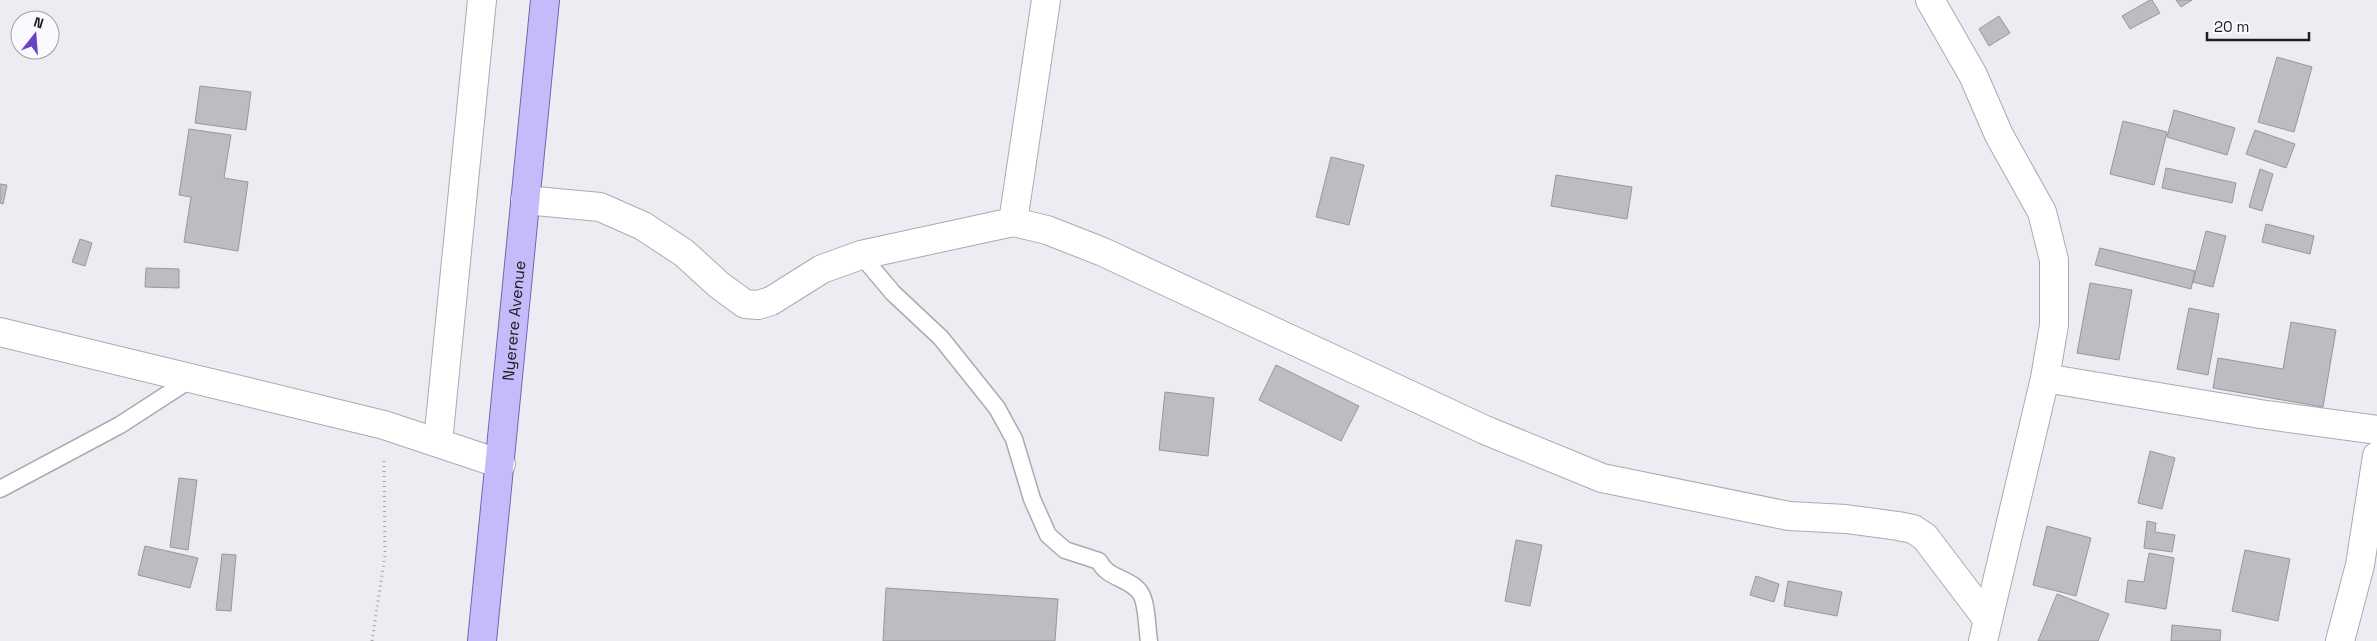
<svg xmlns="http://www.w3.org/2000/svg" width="2377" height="641" font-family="'Space Grotesk',sans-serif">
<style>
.building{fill:#bdbcc3;stroke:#97979d}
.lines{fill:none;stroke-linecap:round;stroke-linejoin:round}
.lane-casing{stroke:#aaaab0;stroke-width:19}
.street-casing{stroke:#aaaab0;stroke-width:30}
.primary-casing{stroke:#7466ad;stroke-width:30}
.path{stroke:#a4a4a9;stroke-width:3;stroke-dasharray:1 4;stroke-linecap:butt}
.lane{stroke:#fff;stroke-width:16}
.street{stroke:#fff;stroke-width:28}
.primary{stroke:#c7bafb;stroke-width:28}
.labels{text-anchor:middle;stroke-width:4;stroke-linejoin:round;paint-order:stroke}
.street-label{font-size:16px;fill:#1f1f21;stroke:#fafafe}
</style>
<rect width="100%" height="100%" fill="#edecf3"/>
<!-- building -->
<path class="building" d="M2150,0H2152L2160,13L2130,29L2122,16Z
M2176,0H2192L2181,7Z
M1999,16L2010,33L1989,46L1979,29Z
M2277,57L2312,67L2294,132L2258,122Z
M200,86L251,92L246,130L195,123Z
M2174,110L2235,128L2227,155L2167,137Z
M2123,121L2167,132L2154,185L2110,174Z
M189,129L231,135L224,178L248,182L238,251L184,242L191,197L179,195Z
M2255,130L2295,144L2286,168L2246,154Z
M1331,157L1364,165L1349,225L1316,217Z
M2166,168L2236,183L2232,203L2162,188Z
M2260,169L2273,174L2262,211L2249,207Z
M1556,175L1632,187L1627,219L1551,206Z
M0,184L7,185L3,204L0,203Z
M2266,224L2314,236L2310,254L2262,242Z
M2206,231L2226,236L2213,287L2193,282Z
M80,239L92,243L85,266L72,262Z
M2100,248L2195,271L2191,289L2095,265Z
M146,268L179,269V288L145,287Z
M2090,283L2132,290L2119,360L2077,353Z
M2189,308L2219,314L2208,375L2177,369Z
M2291,322L2336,330L2323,407L2213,388L2218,358L2283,369Z
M1276,365L1359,406L1341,441L1259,400Z
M1165,392L1214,398L1208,456L1159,450Z
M2150,451L2175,458L2162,509L2138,503Z
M179,478L197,480L188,550L170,547Z
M2147,521L2156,523L2155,532L2175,535L2172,552L2144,548Z
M2047,526L2091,538L2076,596L2033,585Z
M1516,540L1542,545L1530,606L1505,601Z
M145,546L198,558L190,588L138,575Z
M2245,550L2290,559L2278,621L2232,611Z
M2149,553L2174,558L2166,609L2125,602L2128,580L2144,582Z
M222,554L236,555L231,611L216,610Z
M1756,576L1779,584L1774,602L1750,595Z
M1788,581L1842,592L1837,616L1784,606Z
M886,588L1058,599L1055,641H883Z
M2057,594L2109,614L2098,641H2038Z
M2172,625L2221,630L2220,641H2171Z"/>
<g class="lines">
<!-- lane casing -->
<g class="lane-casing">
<path id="lane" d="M861,255L893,293L941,338L997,408L1014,439L1032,499L1048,535L1065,550L1099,561C1107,579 1132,578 1141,594C1147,604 1147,629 1149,641
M0,489L120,425L191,379"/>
</g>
<!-- street casing -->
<g class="street-casing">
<path id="street" d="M1930,0L1973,75L1999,135L2042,212L2054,260V325L2045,378L1983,641
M525,200L600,207L643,226L684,253L719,285L745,304L758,305L771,301L822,269L861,255L1013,222L1047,230L1103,252L1485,430L1602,478L1789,516L1846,519L1898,526L1913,529L1925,537L1988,620
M1013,222L1046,0
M0,332L384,425L501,464
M2045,378L2260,414L2377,430
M438,442L482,0
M2340,641L2360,565L2377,456"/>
</g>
<!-- primary casing -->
<g class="primary-casing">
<g id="primary">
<path id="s1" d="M482,641L545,0"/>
</g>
</g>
<!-- path -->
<path class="path" d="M372,641L385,555L384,458"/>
<!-- lane -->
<use href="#lane" class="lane"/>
<!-- street -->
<use href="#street" class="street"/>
<!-- primary -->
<use href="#primary" class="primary"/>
</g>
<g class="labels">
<!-- street labels -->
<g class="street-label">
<text dy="6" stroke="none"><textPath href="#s1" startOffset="322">Nyerere Avenue</textPath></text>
</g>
</g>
<!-- north arrow -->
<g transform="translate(35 35) rotate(17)"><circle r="24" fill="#fafafe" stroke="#a2a2a6"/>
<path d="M0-4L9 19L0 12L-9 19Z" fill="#6745be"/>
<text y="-8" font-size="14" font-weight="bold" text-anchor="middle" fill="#1f1f21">N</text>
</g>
<!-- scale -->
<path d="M2207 32v8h102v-8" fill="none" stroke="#1f1f21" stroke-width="2.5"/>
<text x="2214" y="32" font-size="15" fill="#1f1f21" stroke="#fafafe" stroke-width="4" paint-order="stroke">20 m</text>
</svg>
